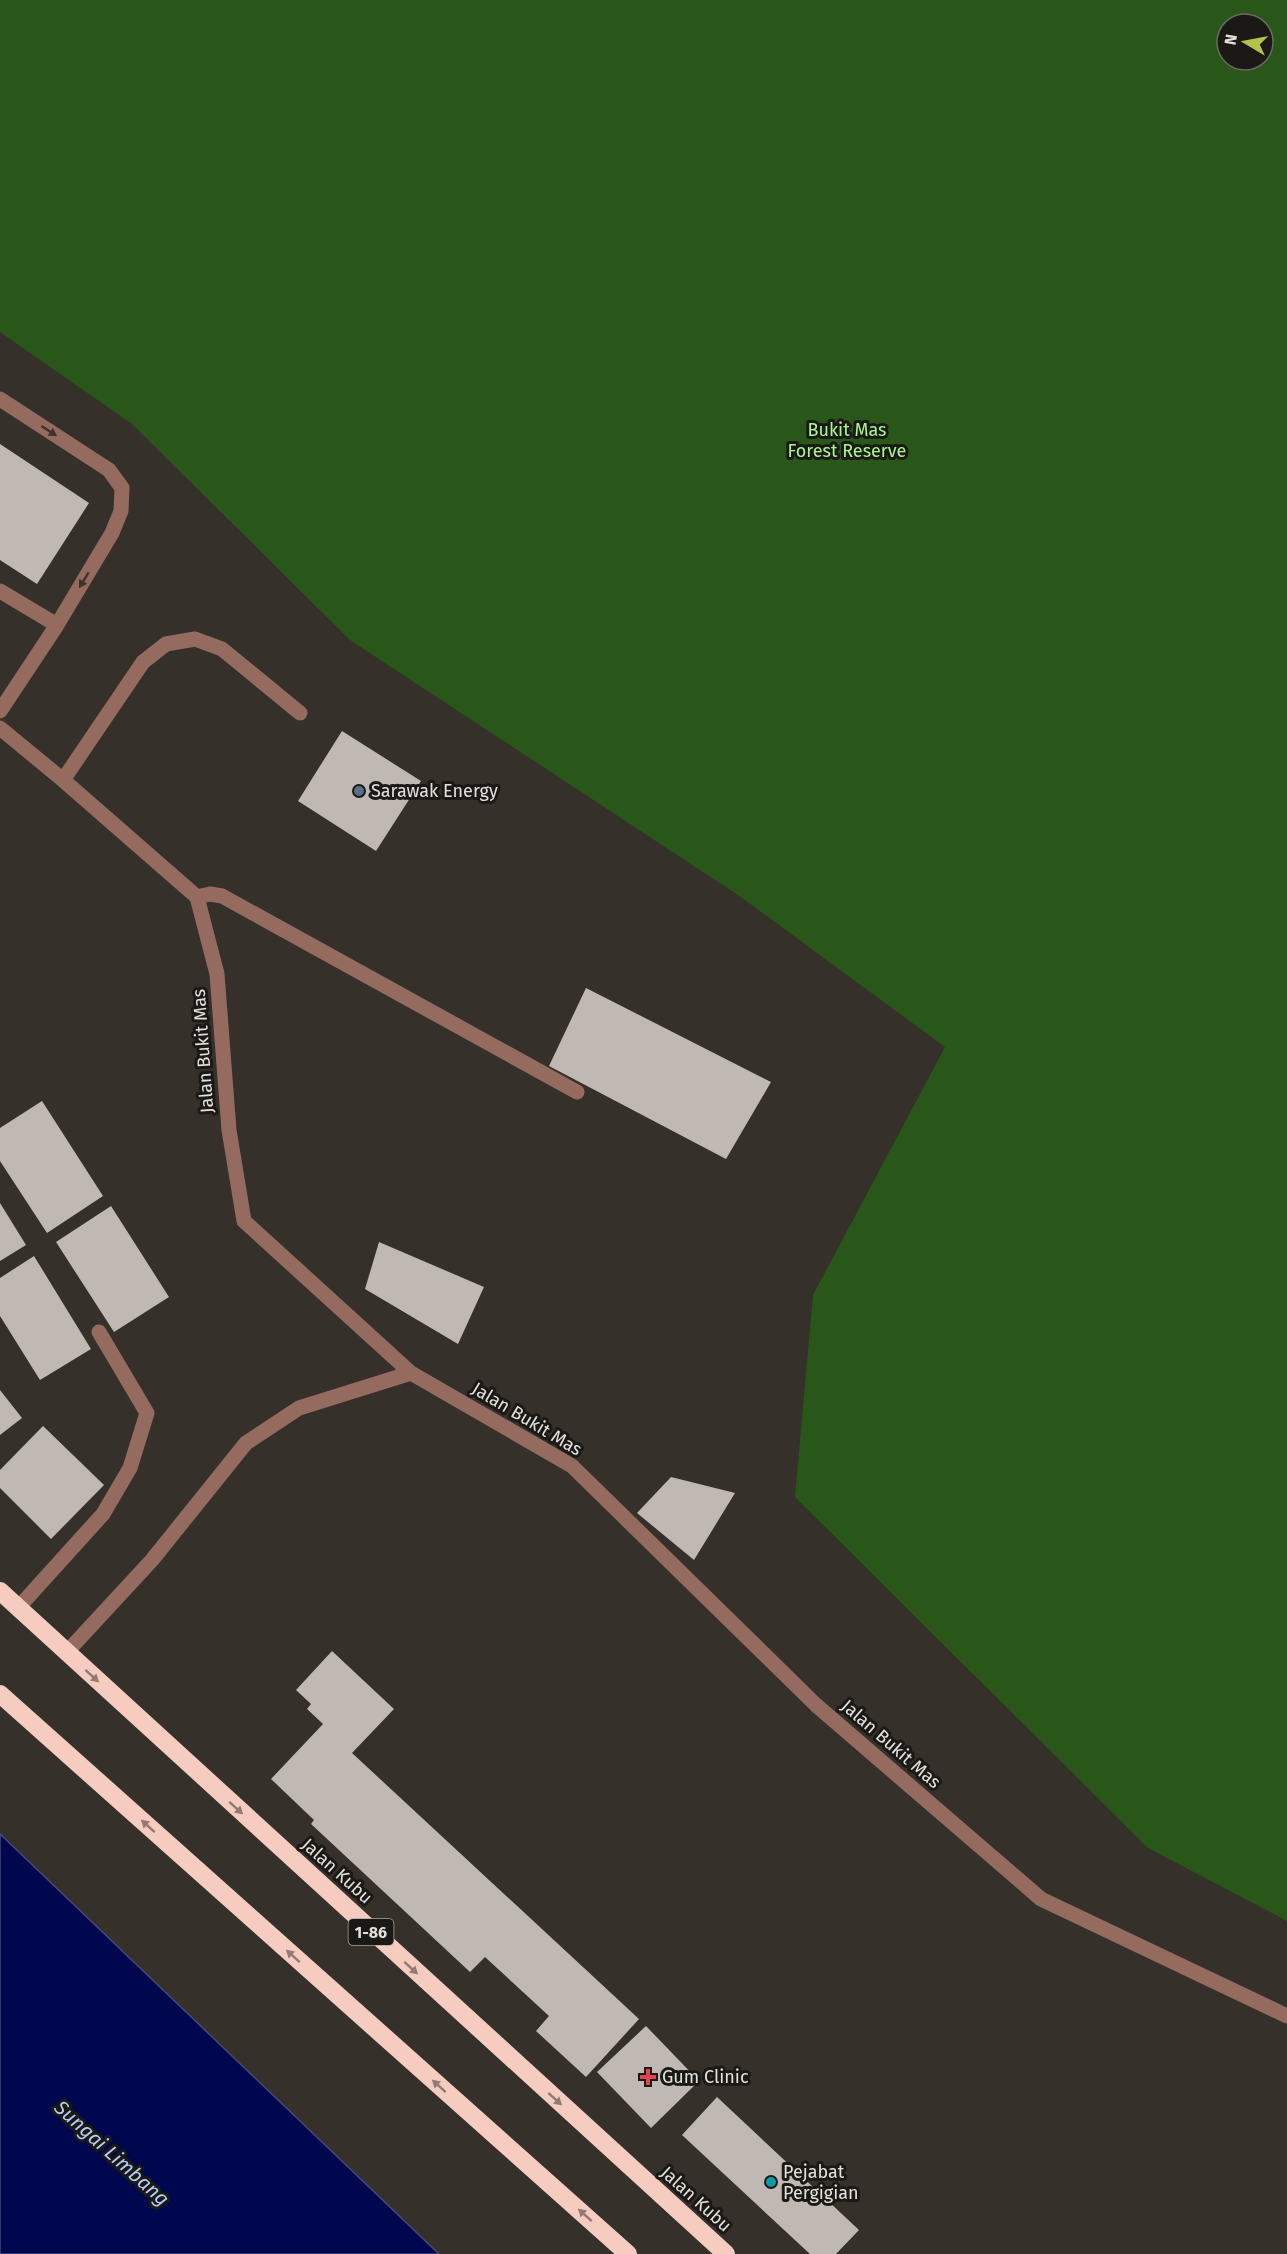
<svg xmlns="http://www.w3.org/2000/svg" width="1287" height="2254" font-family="'Fira Sans',sans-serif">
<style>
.green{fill:#295619;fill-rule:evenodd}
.water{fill:#00074f;stroke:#444879;stroke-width:1.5}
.building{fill:#c0b8b2}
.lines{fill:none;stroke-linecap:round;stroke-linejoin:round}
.minor{stroke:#956b5f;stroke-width:15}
.highway{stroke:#f6ccc0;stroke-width:18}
.oneway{fill:#40322c}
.oneway2{fill:#937b74}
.service-dot{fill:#5c6f8a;stroke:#1b1916;stroke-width:2}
.health-dot{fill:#e0444e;stroke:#1b1916;stroke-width:2}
.culture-dot{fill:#0f9aa8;stroke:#1b1916;stroke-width:2}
.labels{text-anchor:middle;stroke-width:6;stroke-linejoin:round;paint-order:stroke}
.shield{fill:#1b1916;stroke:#a7a5a1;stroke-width:1.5}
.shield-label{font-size:16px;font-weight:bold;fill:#e3e1dc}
.park-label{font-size:18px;fill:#a7f78e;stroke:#1b1916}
.poi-label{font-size:18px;fill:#e3e1dc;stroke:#1b1916;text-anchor:start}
.street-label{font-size:18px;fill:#e3e1dc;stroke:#1b1916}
.water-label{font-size:20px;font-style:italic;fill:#b7cdf7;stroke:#1b1916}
</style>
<rect width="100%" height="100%" fill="#35312a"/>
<!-- green -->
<path class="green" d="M0,0H1287V1921L1148,1848L795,1497L813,1295L945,1047L738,895L350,640L132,424L0,332ZM1227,24H1263V60H1227Z"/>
<!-- water -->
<path class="water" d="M0,1834L439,2254H0Z"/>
<!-- building -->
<path class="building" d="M0,444L89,503L37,584L0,560Z
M342,731L421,781L376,851L298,801Z
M586,988L771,1082L726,1159L549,1066Z
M42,1101L103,1196L47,1233L0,1161V1128Z
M0,1203L26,1245L0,1261Z
M111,1206L169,1297L114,1332L56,1242Z
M379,1242L484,1287L458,1344L365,1289Z
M34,1256L91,1349L40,1380L0,1316V1278Z
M0,1390L22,1418L0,1435Z
M43,1426L104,1485L51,1539L0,1488V1470Z
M671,1477L735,1493L694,1560L637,1513Z
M332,1651L394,1709L352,1753L639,2019L586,2077L536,2031L549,2016L485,1957L470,1972L311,1824L314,1820L271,1779L323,1724L307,1709L311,1704L296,1690Z
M646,2026L699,2081L651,2128L597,2072Z
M717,2097L859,2230L836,2254H810L682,2135Z"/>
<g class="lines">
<!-- minor -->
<path class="minor" d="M0,399L109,470L122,488L121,511L112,533L57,625L0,711
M0,591L57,625
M0,728L63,780L197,897L217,974L229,1130L244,1221L411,1373L572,1466L816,1705L1041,1899L1287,2016
M63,780L143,662L166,644L195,639L222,649L300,713
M197,897L210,894L222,896L577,1092
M18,1608L103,1514L130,1468L147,1413L99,1332
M66,1653L152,1560L246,1443L299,1408L411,1373"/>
<!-- highway -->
<path class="highway" d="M0,1591L726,2254
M0,1694L628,2254"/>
</g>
<!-- one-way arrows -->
<defs><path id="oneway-solid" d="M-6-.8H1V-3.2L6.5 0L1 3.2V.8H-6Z" transform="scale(1.5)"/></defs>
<g class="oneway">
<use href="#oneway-solid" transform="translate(49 431) rotate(33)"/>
<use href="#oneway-solid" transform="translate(84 580) rotate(121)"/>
</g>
<g class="oneway2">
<use href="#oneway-solid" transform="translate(92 1676) rotate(42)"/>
<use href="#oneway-solid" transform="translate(236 1808) rotate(42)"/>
<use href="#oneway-solid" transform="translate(148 1826) rotate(-138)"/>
<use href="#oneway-solid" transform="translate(293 1956) rotate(-138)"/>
<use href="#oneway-solid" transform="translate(411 1968) rotate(42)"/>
<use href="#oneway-solid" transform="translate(439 2086) rotate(-138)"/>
<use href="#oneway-solid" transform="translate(555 2099) rotate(42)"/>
<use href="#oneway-solid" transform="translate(585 2215) rotate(-138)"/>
</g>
<!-- markers -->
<circle class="service-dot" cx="359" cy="791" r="6"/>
<path class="health-dot" d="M645 2068h6v6h6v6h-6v6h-6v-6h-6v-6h6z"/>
<circle class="culture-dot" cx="771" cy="2182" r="6"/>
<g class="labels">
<!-- shield labels -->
<rect class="shield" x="348.5" y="1919" width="45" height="26" rx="4.5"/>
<g class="shield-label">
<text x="371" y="1938">1-86</text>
</g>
<!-- park labels -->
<g class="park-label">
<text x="847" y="436">Bukit Mas<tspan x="847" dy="21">Forest Reserve</tspan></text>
</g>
<!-- poi labels -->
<g class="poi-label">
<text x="371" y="797">Sarawak Energy</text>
<text x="662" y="2083">Gum Clinic</text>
<text x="783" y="2178">Pejabat<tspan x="783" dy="21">Pergigian</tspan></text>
</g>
<!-- street labels -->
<g class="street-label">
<text transform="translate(203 1051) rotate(-94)" y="6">Jalan Bukit Mas</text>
<text transform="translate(527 1419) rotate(31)" y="6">Jalan Bukit Mas</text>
<text transform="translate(891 1744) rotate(41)" y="6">Jalan Bukit Mas</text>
<text transform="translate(337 1871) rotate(42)" y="6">Jalan Kubu</text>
<text transform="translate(696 2199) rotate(42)" y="6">Jalan Kubu</text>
</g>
<!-- water labels -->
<g class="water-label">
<text transform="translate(112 2153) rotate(42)" y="7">Sungai Limbang</text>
</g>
</g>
<!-- north arrow -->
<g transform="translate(1245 42) rotate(280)"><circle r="28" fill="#1b1916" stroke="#6b6965" stroke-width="1.5"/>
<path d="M0-4.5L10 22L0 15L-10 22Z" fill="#b3c24b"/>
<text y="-9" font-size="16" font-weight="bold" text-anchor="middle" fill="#e3e1dc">N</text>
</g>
</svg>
